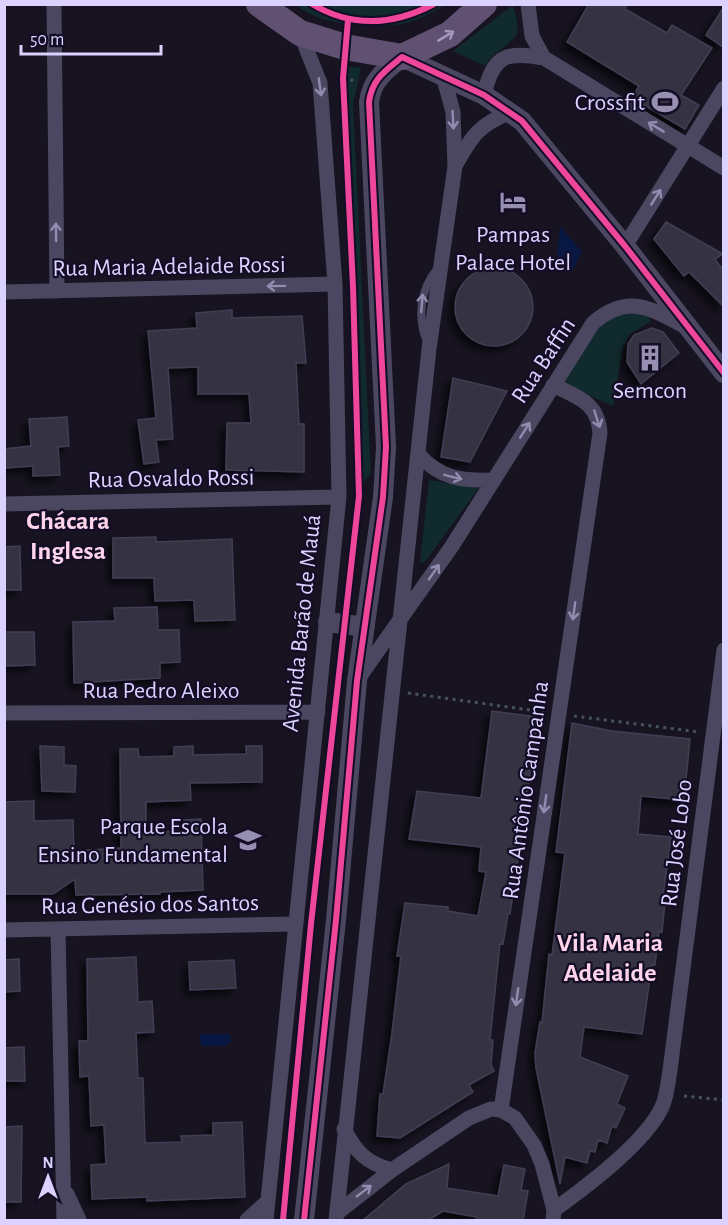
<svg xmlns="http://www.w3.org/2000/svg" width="728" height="1225" font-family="'Alegreya Sans',sans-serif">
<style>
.green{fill:#112a2e}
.water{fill:#081842}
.building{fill:#353142;stroke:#433e54;stroke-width:1.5;filter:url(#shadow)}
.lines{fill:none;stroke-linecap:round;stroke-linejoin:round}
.path{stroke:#455262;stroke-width:3;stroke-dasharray:3 4.5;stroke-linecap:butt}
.service{stroke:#4b4761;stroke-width:8}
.minor{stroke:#4b4761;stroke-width:15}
.tertiary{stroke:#4b4761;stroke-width:20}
.primary{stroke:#605172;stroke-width:26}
.cycleway-casing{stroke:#140d26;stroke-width:10}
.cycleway{stroke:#ed469a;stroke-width:6}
.oneway{stroke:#a498c0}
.oneway2{stroke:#938cb0}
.labels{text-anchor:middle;stroke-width:4.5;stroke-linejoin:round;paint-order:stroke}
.poi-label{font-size:24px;fill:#dbd2ff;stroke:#140d26;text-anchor:end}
.street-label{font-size:24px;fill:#dbd2ff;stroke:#140d26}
.neighbourhood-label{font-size:26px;font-weight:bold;fill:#ffd4eb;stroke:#140d26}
</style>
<defs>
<filter id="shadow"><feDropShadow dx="-5.5" dy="5.5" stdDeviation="3" flood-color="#0009"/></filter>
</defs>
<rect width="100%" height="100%" fill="#171320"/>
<!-- green -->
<path class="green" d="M297,5H445C432,13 418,21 402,24C374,28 318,26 297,5Z
M513,5C515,13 519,24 517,33C516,41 491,53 485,66L453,51Z
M338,65L361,68L353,104L371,473L357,490Z
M646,313L651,321L629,335L623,348L613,406L558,382L585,340L615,314Z
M429,480L479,488L424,563L420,562Z"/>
<!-- water -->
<path class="water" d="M560,226L582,252L572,271L556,268Z
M200,1034H230L231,1041L226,1046H201Z"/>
<!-- building -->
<path class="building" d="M589,4H627L625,9L667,33L672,25L712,48L681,95L699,105L685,129L632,98L639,86L567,42Z
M723,8V47L706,35Z
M666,222L723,254L715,259L723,270V306L689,272L684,276L654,239Z
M455 307a39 39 0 1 1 78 0a39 39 0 1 1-78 0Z
M232,310V318L302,316L306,363H296L299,424H304V472L226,470L227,423H251L249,394H198V367L168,368L173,439L156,440L159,462L144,464L138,420L156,418L148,331L197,328L196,313Z
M652,328L663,332L679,353L641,384L627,362L628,344L634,335Z
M453,378L507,391L470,462L441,457Z
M67,417L69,446L58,447L60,475L33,476V466L4,468V449L31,446L29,419Z
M156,537V542L232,539L235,620L195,621L194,600L155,601L154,578H113V538Z
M20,546L21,590H4V547Z
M157,607L158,630H179L180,662L160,663V678L74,683L73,622L115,621L114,608Z
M4,632H34L35,665L4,666Z
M492,711L538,717L510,914H508L503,944L500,943L490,1040H493L491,1065L494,1071L469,1085L473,1092L400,1138L377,1136L380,1094H383L392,1033L401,956H397L405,903L448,907V911L478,916L486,872L479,871L481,847L409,839L417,791L481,798Z
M572,723L612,731L690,739L684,800L641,796L638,834L671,837L662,903H665L662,932L659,931L655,965L652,964L642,1034L584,1027L580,1057L628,1076L617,1104L625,1108L616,1128L612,1126L607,1143L598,1140L595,1152L590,1151L587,1163L565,1157L560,1184L536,1068L535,1053L540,1022L542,1023L549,954L552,955L565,853L556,852Z
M40,746L64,747V765L76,766L75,792L42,791Z
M193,746V755L246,754V746H262V782L190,783L191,800L146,802V832L184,831V820L201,819L203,890L160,892V894L76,895L75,879L53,894H4V802L34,801V821L73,820L74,851L121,848L120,749H138L139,757L174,756V747Z
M136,957L138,1002L152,1001L154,1032L136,1033L138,1078H143L145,1143L182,1142L181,1136L213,1135V1123L242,1122L245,1197L147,1201V1197L92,1199L91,1165L106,1164L104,1125L91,1126L89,1076L80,1077L79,1041H88L87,959Z
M19,959L20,991L4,992V960Z
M234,960L236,988L190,990L189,962Z
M24,1047L25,1081H4V1048Z
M22,1126L21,1202H4V1127Z
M449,1164L447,1188L498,1196L504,1165L525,1169L521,1190L528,1191L523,1221H476L477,1217L443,1211L427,1221H362L406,1184Z"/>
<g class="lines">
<!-- path -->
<path class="path" d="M343,78L356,81
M408,693L544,712
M574,716L699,732
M684,1096L724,1100"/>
<!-- service -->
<path class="service" d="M427,342C417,317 420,290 437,269"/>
<!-- minor -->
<path class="minor" d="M54,4L57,291
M528,4L532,36L544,58L724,168
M484,95C493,55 506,51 544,58
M455,166C472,136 478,125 511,112
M625,246L724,88
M4,292L335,284
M419,455C441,479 462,481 494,480
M4,504L339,497
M358,679L452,546L593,323C627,293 650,308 684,326
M4,713L318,712
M58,929L64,1220
M4,930L296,924
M501,1110L600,433C598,402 577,397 553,385
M344,1129C356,1152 366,1163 392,1170
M67,1194L79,1220
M554,1210C587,1186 645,1143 662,1107C667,1096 668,1082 670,1070L724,650
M337,1213L392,1170L469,1118L491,1109L501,1110L515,1118L534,1145L542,1164L554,1210L553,1220
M247,1220L268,1201
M266,1220L339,497L335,284L320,83L300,33
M336,1220L429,349L455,166L453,112L443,75"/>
<!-- tertiary -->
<path class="tertiary" d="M328,622L365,627
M304,1220L336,920L357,681L383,497L386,447L369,102C372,79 385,71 402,57L484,95L522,121L625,246L724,373"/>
<!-- primary -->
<path class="primary" d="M259,4L300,33L345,47L402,57L450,34L484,4"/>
<!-- cycleway casing -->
<g class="cycleway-casing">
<path id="cycleway" d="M312,4C352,28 394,25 434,4
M283,1220L311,924L359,496L353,287L343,78L348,20
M304,1220L336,920L357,681L383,497L386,447L369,102C372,79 385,71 402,57L484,95L522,121L625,246L724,373"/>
</g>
<!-- cycleway -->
<use href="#cycleway" class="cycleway"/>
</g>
<!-- one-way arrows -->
<defs><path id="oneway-shaft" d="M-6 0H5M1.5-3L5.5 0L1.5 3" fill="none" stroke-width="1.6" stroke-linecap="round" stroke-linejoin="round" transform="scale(1.5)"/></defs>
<use class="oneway" href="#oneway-shaft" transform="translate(446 36) rotate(-31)"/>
<g class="oneway2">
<use href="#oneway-shaft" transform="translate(320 87) rotate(82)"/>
<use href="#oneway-shaft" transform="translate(453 120) rotate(87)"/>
<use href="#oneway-shaft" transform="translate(656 127) rotate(-149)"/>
<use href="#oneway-shaft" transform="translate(656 197) rotate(-58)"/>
<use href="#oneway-shaft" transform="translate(56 232) rotate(-91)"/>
<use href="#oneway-shaft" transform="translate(276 286) rotate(179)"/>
<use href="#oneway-shaft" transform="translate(422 303) rotate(-85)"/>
<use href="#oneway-shaft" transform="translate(597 419) rotate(72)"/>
<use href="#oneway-shaft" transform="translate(525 430) rotate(-58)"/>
<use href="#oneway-shaft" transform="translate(453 477) rotate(14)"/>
<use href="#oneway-shaft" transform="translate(434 572) rotate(-55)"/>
<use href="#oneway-shaft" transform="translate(574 611) rotate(98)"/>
<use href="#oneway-shaft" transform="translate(545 804) rotate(98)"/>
<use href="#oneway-shaft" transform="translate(517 997) rotate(98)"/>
<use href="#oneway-shaft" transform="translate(364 1191) rotate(-37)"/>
</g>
<!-- icons -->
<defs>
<g id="stadium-bare" transform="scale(2.07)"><path d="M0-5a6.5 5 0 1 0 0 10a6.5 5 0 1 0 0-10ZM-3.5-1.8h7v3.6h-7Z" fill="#968fb1" stroke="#140d26" stroke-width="2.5" paint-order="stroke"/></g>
<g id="hotel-bare" transform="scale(2.07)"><path d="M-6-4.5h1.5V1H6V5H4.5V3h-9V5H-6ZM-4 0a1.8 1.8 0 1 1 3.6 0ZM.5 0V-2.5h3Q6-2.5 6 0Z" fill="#968fb1" stroke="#140d26" stroke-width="2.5" paint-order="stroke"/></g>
<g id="building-bare" transform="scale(2.07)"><path d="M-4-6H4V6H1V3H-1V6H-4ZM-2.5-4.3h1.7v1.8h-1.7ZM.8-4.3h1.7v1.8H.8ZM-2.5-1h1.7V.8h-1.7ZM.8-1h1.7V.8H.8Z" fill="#968fb1" stroke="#140d26" stroke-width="2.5" paint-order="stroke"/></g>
<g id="school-bare" transform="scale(2.07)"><path d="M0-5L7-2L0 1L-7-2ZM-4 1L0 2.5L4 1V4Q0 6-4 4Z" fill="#968fb1" stroke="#140d26" stroke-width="2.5" paint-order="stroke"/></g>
</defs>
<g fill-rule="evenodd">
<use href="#stadium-bare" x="665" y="102"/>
<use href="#hotel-bare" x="513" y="202"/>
<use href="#building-bare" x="650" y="358"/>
<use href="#school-bare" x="248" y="840"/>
</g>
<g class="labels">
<!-- poi labels -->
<g class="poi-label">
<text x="645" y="110">Crossfit</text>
<text x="513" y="242" text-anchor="middle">Pampas<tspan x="513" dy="28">Palace Hotel</tspan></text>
<text x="650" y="398" text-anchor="middle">Semcon</text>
<text x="228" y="834">Parque Escola<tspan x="228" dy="28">Ensino Fundamental</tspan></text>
</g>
<!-- street labels -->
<g class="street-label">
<text transform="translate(169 266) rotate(-1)" y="8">Rua Maria Adelaide Rossi</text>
<text transform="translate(543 360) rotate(-57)" y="8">Rua Baffin</text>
<text transform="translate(171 478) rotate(-1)" y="8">Rua Osvaldo Rossi</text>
<text transform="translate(301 623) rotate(-84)" y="8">Avenida Barão de Mauá</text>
<text x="161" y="698">Rua Pedro Aleixo</text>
<text transform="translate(525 790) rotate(-82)" y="8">Rua Antônio Campanha</text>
<text transform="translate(676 843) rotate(-83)" y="8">Rua José Lobo</text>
<text transform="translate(150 904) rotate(-1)" y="8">Rua Genésio dos Santos</text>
</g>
<!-- neighbourhood labels -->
<g class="neighbourhood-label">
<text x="68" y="529">Chácara<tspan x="68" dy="30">Inglesa</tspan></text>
<text x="610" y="951">Vila Maria<tspan x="610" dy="30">Adelaide</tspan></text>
</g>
</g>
<!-- border -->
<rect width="728" height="1225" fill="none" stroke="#dbd2ff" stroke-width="12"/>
<!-- north arrow -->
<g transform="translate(48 1177)" stroke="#140d26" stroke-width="4.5" paint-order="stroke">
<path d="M0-4.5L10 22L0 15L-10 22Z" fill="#dbd2ff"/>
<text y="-9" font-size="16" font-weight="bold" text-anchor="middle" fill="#dbd2ff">N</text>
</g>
<!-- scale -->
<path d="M21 45v9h140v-9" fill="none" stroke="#dbd2ff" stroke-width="3"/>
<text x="30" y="45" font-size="18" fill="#dbd2ff" stroke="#140d26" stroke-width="4.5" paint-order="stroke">50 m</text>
</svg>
